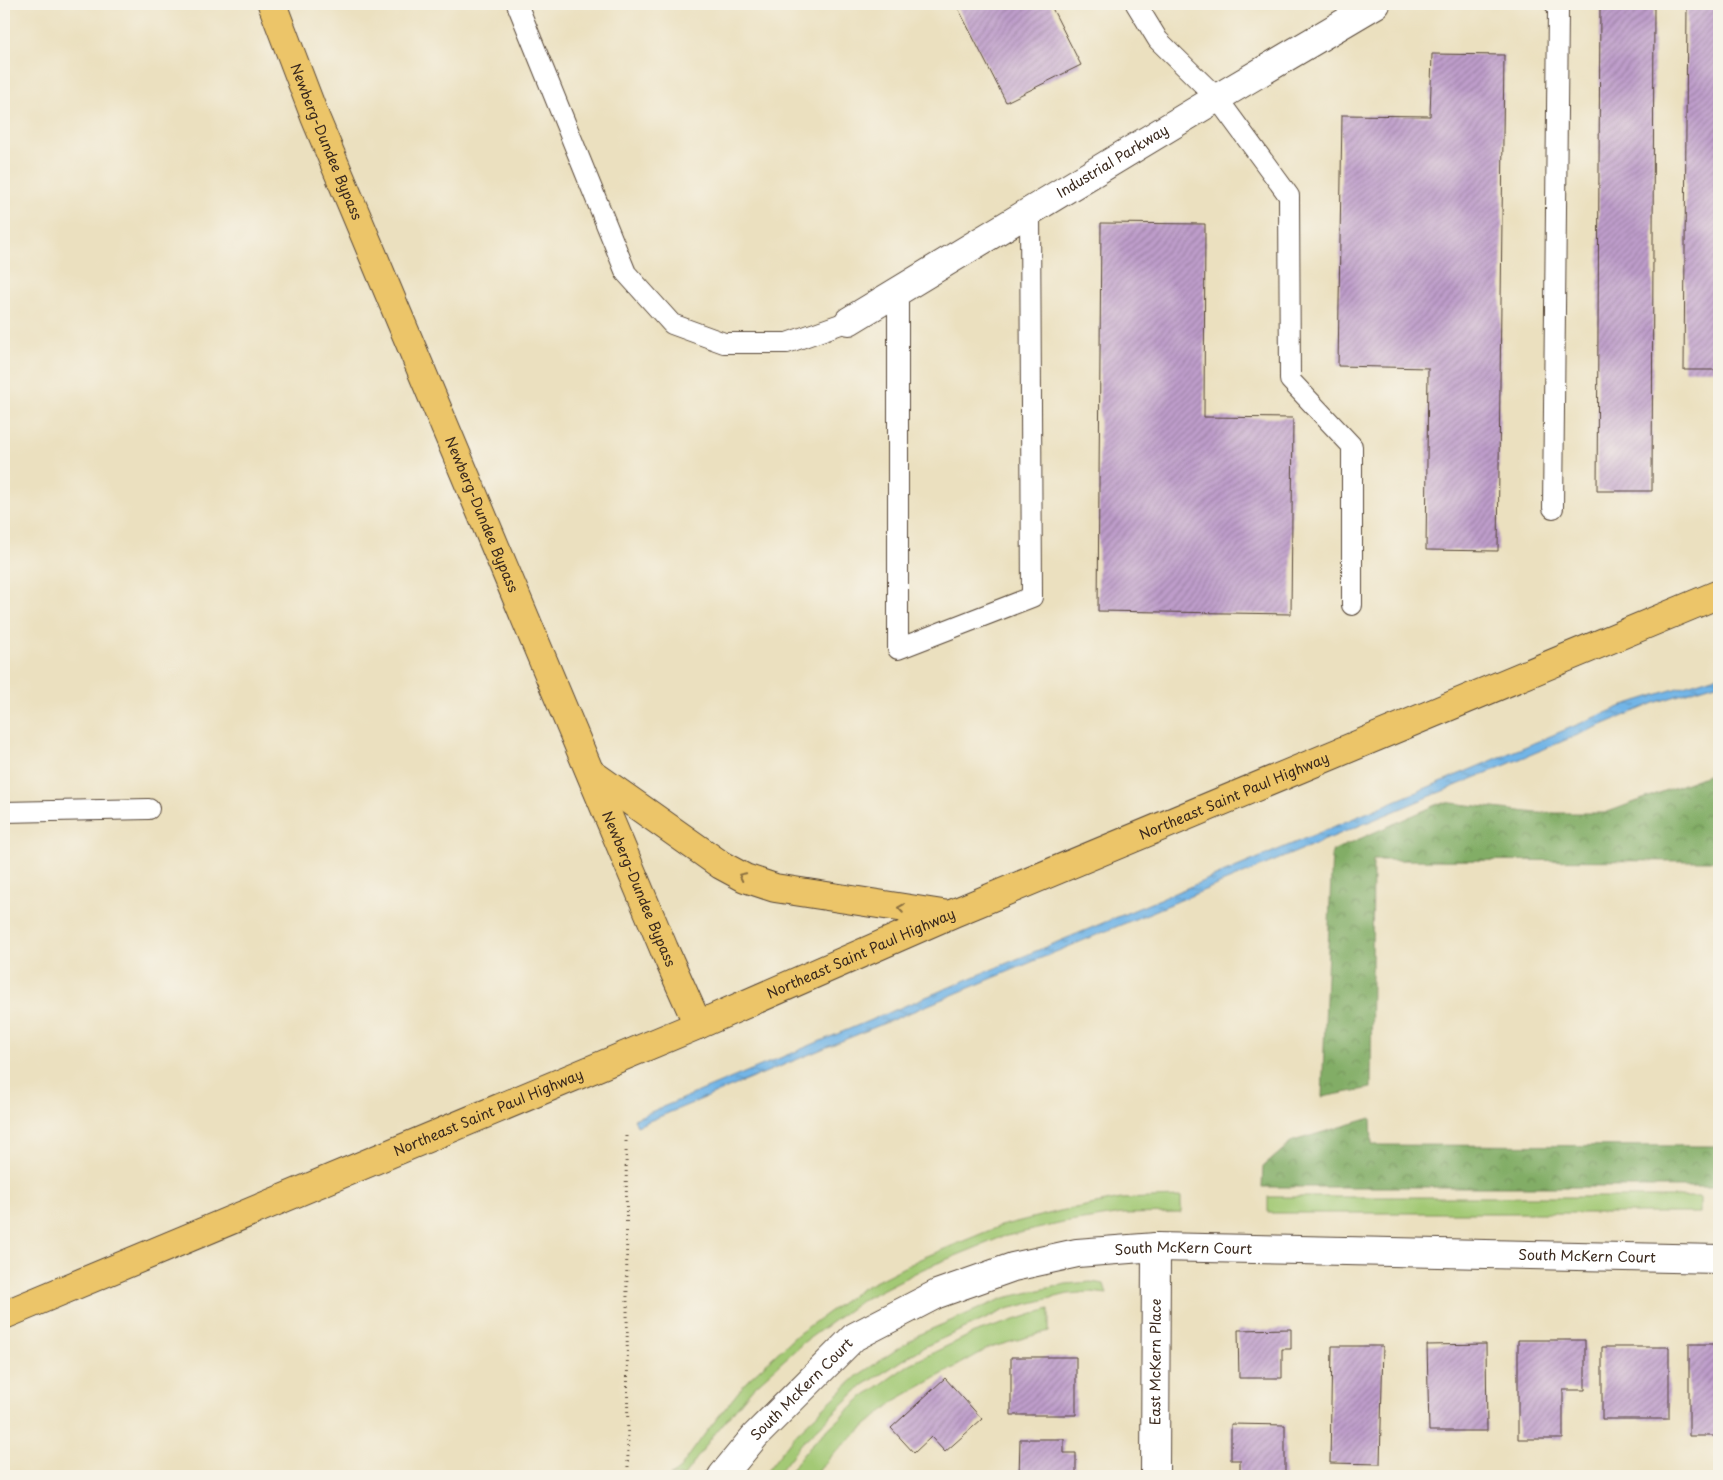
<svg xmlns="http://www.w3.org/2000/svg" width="1723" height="1480" font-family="'Playpen Sans',sans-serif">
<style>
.green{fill:#a3c974;stroke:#6f7a49}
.forest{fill:url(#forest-crowns);stroke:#5e6c42}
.water{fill:url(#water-ripples);stroke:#567082}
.building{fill:url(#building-hatch)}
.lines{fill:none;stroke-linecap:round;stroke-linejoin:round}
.lane-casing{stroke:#554536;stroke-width:22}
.street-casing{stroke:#554536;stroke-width:30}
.highway-casing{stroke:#554536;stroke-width:30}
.path{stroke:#554536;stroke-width:3;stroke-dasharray:1 4;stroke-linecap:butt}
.lane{stroke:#fff;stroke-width:20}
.street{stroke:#fff;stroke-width:28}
.highway{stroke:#ecc569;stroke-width:28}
.oneway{stroke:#8b7040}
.labels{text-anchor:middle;stroke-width:4;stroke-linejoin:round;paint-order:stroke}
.street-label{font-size:14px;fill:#3b2a1e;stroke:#f7f3e8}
</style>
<defs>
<pattern id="forest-crowns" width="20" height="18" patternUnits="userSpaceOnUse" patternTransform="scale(1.25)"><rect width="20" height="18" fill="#82ad66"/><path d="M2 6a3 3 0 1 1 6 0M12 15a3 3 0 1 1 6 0" fill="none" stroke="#6c8d53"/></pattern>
<pattern id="water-ripples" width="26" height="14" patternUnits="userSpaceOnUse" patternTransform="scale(1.25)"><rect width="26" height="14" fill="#72b5e7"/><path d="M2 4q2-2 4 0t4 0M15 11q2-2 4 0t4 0" fill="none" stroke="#5f93bb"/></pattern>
<pattern id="building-hatch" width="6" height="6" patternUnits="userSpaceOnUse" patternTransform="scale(1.25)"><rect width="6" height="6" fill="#be9dcb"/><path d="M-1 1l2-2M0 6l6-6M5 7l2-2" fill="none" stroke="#9c80a4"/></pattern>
</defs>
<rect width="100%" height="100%" fill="#f7f3e8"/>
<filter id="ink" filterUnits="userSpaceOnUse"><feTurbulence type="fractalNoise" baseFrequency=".02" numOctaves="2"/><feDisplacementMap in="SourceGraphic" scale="10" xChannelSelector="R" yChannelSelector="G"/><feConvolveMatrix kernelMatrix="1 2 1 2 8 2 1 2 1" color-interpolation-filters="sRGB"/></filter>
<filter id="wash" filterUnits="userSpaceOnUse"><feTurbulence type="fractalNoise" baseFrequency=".0096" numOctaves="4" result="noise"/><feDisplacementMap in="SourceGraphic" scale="20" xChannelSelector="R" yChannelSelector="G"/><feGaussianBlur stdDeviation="1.12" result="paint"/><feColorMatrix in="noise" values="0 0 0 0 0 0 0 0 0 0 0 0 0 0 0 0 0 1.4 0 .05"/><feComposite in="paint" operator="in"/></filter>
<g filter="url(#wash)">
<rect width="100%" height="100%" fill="#ebe0bf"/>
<!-- green -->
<path class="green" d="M1181,1197V1213L1122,1214L1063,1223L1002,1237L923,1269L864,1299L804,1342L753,1388L712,1437L684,1476H670L678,1471L707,1431L747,1381L798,1334L861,1289L920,1259L1000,1226L1060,1211L1121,1199Z
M1268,1197H1700V1213H1268Z
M1091,1282L1104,1284L1107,1294L1091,1292L1068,1294L1007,1309L924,1347L862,1386L802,1443L776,1476H763L795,1435L857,1376L920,1334L1004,1298L1066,1284Z
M1049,1309V1331L989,1348L896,1400L836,1451L814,1476H786L810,1446L860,1399L910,1364L974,1333Z"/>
<!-- forest -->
<path class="forest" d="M1719,771V861L1373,860L1371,1088L1322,1097L1332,851L1443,802L1537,813H1605Z
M1371,1118L1372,1145L1719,1146V1187H1262L1263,1167L1293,1141Z"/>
<!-- water -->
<path class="water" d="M1719,675V683L1657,702L637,1126L634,1119L1627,704Z"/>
<g id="blocks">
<!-- building -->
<path class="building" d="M956,4H1050L1081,65L1006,102Z
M1600,4H1654L1652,491H1597Z
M1687,4H1719V370H1684Z
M1432,54L1504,55L1498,551L1426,550L1428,368L1338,366L1342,115L1430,116Z
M1101,223L1205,224L1204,417L1293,418L1291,614L1098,611Z
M1291,1329V1349H1282V1378H1239L1238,1330Z
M1518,1340H1585V1390H1563V1439H1518Z
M1486,1344L1487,1431H1429L1427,1345Z
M1689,1344H1719V1436H1689Z
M1332,1346H1383L1380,1464L1330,1463Z
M1602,1347H1669V1419H1602Z
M1011,1357H1076V1415H1011Z
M945,1378L982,1419L945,1452L931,1437L914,1453L891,1428Z
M1231,1424L1285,1425V1476H1240V1460H1231Z
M1020,1439H1064V1453H1076V1476H1019Z"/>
</g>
</g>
<g filter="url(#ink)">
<use href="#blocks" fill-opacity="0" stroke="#554536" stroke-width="1"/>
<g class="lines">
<!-- lane casing -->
<g class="lane-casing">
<path id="lane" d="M517,4L626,273L672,324L724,343H787L849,321
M1136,4L1158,40L1217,98L1289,196L1290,380L1352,446V605
M898,291V649L1032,597L1030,211
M1553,508L1558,10L1555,4
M4,812L149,809"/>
</g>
<!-- street casing -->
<g class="street-casing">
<g id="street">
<path id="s1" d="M849,321L1217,98L1376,4"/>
<path id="s2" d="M722,1476L755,1436L854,1337L937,1294L1013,1267L1077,1253L1156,1247L1719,1259"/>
<path id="s3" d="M1155,1476L1156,1247"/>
</g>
</g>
<!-- highway casing -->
<g class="highway-casing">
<g id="highway">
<path id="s4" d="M272,4L315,117L664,949L698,1025"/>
<path d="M591,773L721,865L745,878L775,888L949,915"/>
<path id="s5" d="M4,1315L698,1025L949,915L1719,594"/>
</g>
</g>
<!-- path -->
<path class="path" d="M626,1136L628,1470"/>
<!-- lane -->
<use href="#lane" class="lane"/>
<!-- street -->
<use href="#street" class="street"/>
<!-- highway -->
<use href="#highway" class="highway"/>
</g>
<!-- one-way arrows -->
<defs><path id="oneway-chevron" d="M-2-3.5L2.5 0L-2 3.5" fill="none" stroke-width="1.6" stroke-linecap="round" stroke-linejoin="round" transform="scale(1.25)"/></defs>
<g class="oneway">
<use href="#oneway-chevron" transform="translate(742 876) rotate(-154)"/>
<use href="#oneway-chevron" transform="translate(901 908) rotate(-171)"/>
</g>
</g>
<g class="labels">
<!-- street labels -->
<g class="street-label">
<text dy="5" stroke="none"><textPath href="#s4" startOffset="148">Newberg-Dundee Bypass</textPath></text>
<text dy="5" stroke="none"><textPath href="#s1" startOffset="308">Industrial Parkway</textPath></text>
<text dy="5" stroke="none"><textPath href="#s4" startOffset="552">Newberg-Dundee Bypass</textPath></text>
<text dy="5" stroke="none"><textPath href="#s5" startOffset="1335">Northeast Saint Paul Highway</textPath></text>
<text dy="5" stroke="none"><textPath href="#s4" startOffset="958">Newberg-Dundee Bypass</textPath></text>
<text dy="5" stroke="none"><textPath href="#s5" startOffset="930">Northeast Saint Paul Highway</textPath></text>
<text dy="5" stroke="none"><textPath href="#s5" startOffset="525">Northeast Saint Paul Highway</textPath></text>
<text dy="5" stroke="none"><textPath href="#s2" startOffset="538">South McKern Court</textPath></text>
<text dy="5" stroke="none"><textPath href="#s2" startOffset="942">South McKern Court</textPath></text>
<text dy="5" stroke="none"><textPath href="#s3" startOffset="114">East McKern Place</textPath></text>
<text dy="5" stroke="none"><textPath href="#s2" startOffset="118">South McKern Court</textPath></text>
</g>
</g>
<!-- margin -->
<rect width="1723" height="1480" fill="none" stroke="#f7f3e8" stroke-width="20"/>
</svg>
